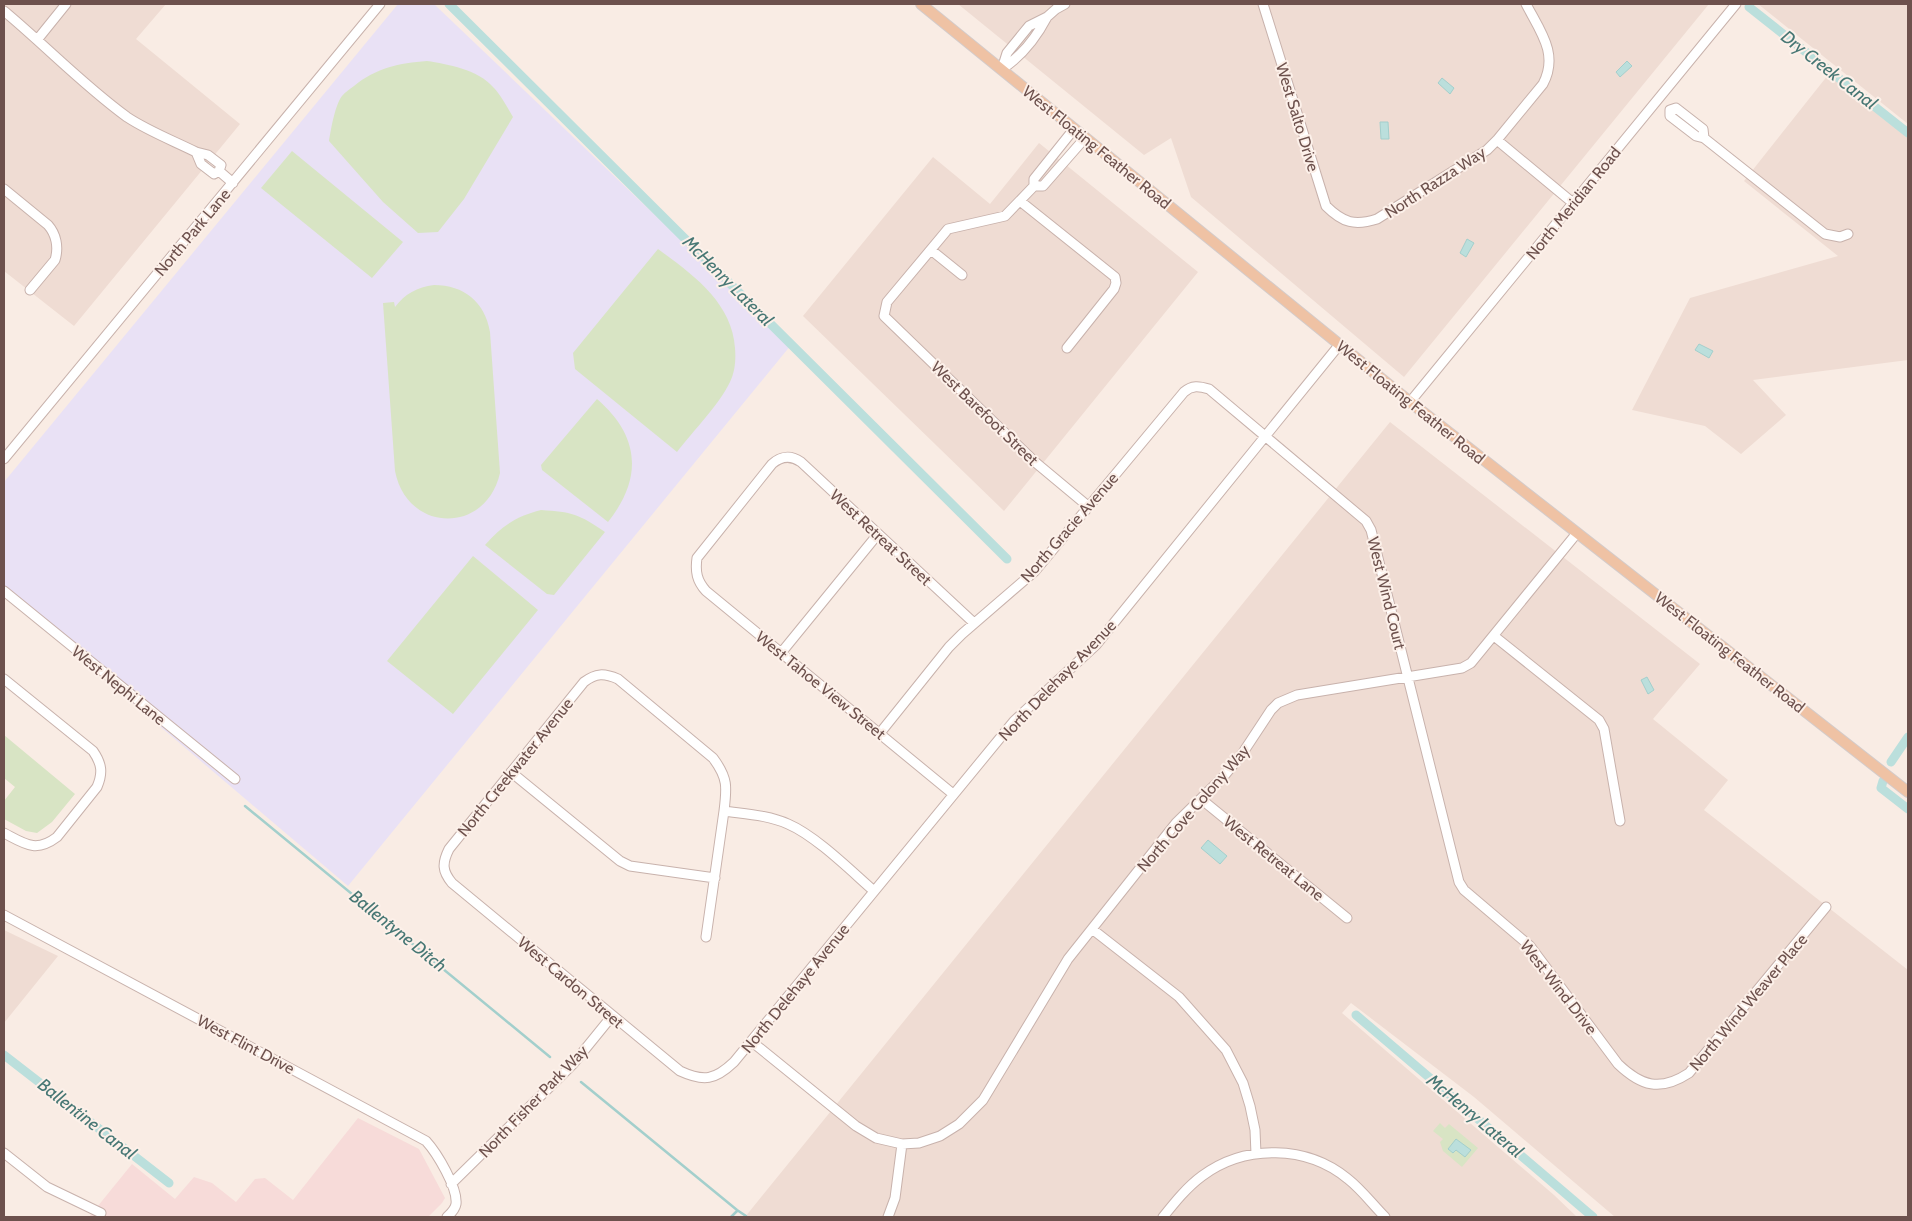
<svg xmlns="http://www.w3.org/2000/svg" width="1912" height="1221" font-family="Cabin,sans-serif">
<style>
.residential{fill:#efdcd3}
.commercial{fill:#f7dbd9}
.education{fill:#e9e1f5}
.green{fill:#d8e4c4}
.water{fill:#bbdfdc;stroke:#a3cfcc}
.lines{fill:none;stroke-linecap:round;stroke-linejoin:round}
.stream{stroke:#a3cfcc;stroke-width:2.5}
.canal{stroke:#bbdfdc;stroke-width:9}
.minor-casing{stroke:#c8b2ac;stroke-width:11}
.major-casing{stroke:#d3cbca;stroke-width:12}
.minor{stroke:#fff;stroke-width:9}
.major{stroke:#efc2a4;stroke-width:10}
.labels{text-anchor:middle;stroke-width:4;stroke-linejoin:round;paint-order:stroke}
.street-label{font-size:16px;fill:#6d514d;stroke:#fcf0e9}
.water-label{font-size:18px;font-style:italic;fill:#477774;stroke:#fcf0e9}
</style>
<rect width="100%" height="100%" fill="#f9ece4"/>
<!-- residential -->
<path class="residential" d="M4,4H166L136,39L240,124L74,326L4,271Z
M958,4H1709L1404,377L1191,197L1171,138L1144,155Z
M1758,4H1908V124Z
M1828,75L1908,136V360L1753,380L1786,415L1741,454L1705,426L1632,410L1690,298L1838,256L1744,181Z
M1039,143L1198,272L1004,511L803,316L933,157L990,204Z
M1390,422L1700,664L1653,719L1728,780L1704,810L1908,970V1217H1615L1474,1097L1351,1003L1342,1013L1554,1195L1577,1217H745Z
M4,930L58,956L4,1023Z"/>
<!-- commercial -->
<path class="commercial" d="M358,1118L419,1149L445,1198L442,1203L428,1217H89L132,1164L175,1199L194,1177L212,1183L236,1202L255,1179L265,1178L293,1200Z"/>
<!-- education -->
<path class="education" d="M398,4H434L791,345L348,886L4,594V482Z"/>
<!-- green -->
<path class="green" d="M427,61C447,64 479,70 493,87C501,95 507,107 513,117L464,199L438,232L418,233L383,202L329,141C331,129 335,105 342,96C345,92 350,89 354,86C376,68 399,63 427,61Z
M292,151L403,242L372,278L261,188Z
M658,249C692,274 732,302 735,348C736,360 735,372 730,382C719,405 693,431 677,452L575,369L573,353Z
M434,285C464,285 485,302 490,332L500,473C486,535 407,533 395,471L383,303L394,302L395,307C405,294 417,287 434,285Z
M597,399C640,436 643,478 608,522L542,470L541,465Z
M541,510C572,512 579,514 605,532L554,595L547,594L485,545C501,526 517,516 541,510Z
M473,556L538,610L453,714L387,661Z
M4,735L75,794L52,822L37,833L26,831L4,819V801L15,787L4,778Z
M1440,1123L1445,1128L1449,1124L1478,1148L1462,1167L1443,1151L1440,1142L1443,1139L1433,1131Z"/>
<!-- water -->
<path class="water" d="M1627,61L1632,66L1620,77L1616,72Z
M1442,78L1454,88L1450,94L1438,83Z
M1388,122L1389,139H1381L1380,122Z
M1467,239L1474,243L1466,257L1460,253Z
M1699,344L1713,351L1709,358L1695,350Z
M1647,677L1654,690L1648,694L1641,680Z
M1208,840L1227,856L1220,864L1201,848Z
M1456,1139L1471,1150L1465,1157L1456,1150L1453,1153L1448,1149Z"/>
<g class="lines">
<!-- stream -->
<path class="stream" d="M245,806L550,1057
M581,1082L737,1210L746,1216
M731,1217L737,1211"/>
<!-- canal -->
<path class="canal" d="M449,4L1007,559
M1749,7L1908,133
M1891,762L1908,737
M1883,781L1881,788L1908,809
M1356,1015L1593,1217
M4,1055L169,1183"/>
<!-- minor casing -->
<g class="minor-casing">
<path id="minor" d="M1263,4L1326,206C1343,223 1355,226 1377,219L1487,150L1497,140L1543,84C1559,54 1540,31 1526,4
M4,11C46,46 83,85 127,117C148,131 174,141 196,152
M1047,17C1036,38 1022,56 1002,69L1007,53L1029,26L1047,17L1056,9L1065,4
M37,40L66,4
M1074,129L1034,179V186H1043L1085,138
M1704,138L1703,129L1676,108L1670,110V116L1696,136L1704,138L1825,234L1840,237L1848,234
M1497,140L1573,203
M196,152L208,155L221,165L219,171L214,174L201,164Z
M219,171L233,183
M1034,186L1005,216L948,229L887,302L884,316L1035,462L1089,507
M4,189L48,225C56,234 59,247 55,260L30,290
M1020,201L1115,277L1116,283L1114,289L1067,348
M931,250L962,275
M1410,402L1736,4
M4,459L380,4
M4,591L235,779
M1494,636L1599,720L1604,729L1620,821
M781,653L878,534
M4,679L93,751C102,764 103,773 97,787L57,837C36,853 25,844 4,833
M880,733L949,647L962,634L1035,571L1184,392C1192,385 1199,386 1209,389L1366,521L1371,530L1459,882L1464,890L1530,946L1618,1064C1641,1086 1660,1092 1689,1073L1826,907
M511,772L620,861L630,866L715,878
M953,794L706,591C697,581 695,572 697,558L772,464C781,456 791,455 801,462L974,623
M1201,799L1347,918
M874,891C851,871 816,836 788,824C768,815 745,814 724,811C727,787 728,778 713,758L618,679C604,673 596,673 584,682L449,849C442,863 442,871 452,883L680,1071C704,1082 715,1080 734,1062L1014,721L1096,645L1340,344
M4,915L426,1141C437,1153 458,1188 456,1204C455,1210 451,1213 447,1217
M1092,929L1179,997L1226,1050L1243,1083L1250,1106L1255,1130L1256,1154
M706,937L724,811
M751,1041L856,1126L876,1138L902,1144
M4,1153L47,1187L101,1213
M451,1184L573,1064L612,1016
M888,1217L895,1198L902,1144L919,1143L940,1136L959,1124L983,1100L1068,959L1176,823L1224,776L1242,754L1271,710L1278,703L1297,695L1462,668L1471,663L1577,533
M1163,1217C1175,1202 1187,1187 1202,1176C1245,1144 1307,1145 1348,1179C1362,1190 1373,1205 1385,1217"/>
</g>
<!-- major casing -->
<g class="major-casing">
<path id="major" d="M921,4L1410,402L1908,792"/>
</g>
<!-- minor -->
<use href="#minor" class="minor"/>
<!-- major -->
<use href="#major" class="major"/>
</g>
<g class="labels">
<!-- street labels -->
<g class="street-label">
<text transform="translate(1298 117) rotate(73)" y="6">West Salto Drive</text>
<text transform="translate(1097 147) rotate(39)" y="6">West Floating Feather Road</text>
<text transform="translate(1435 182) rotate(-33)" y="6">North Razza Way</text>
<text transform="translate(1573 203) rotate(-51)" y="6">North Meridian Road</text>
<text transform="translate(192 232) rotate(-50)" y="6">North Park Lane</text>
<text transform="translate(1411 402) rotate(39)" y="6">West Floating Feather Road</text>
<text transform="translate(985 413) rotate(44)" y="6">West Barefoot Street</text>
<text transform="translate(1069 527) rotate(-49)" y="6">North Gracie Avenue</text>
<text transform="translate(881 537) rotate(43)" y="6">West Retreat Street</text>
<text transform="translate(1387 593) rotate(76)" y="6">West Wind Court</text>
<text transform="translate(1730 652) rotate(38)" y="6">West Floating Feather Road</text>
<text transform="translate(1057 680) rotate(-46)" y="6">North Delehaye Avenue</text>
<text transform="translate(119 685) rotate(39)" y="6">West Nephi Lane</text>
<text transform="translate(821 685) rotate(39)" y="6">West Tahoe View Street</text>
<text transform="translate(515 767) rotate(-51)" y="6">North Creekwater Avenue</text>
<text transform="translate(1193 808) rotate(-49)" y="6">North Cove Colony Way</text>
<text transform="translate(1274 858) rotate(39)" y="6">West Retreat Lane</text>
<text transform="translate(571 982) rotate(40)" y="6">West Cardon Street</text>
<text transform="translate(1559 987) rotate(52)" y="6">West Wind Drive</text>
<text transform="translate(795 988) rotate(-51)" y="6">North Delehaye Avenue</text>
<text transform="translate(1748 1002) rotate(-50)" y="6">North Wind Weaver Place</text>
<text transform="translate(246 1044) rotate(28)" y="6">West Flint Drive</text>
<text transform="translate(533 1101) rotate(-46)" y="6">North Fisher Park Way</text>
</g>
<!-- water labels -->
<g class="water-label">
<text transform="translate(1829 70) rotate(38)" y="6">Dry Creek Canal</text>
<text transform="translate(728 281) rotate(45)" y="6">McHenry Lateral</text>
<text transform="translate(398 931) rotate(39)" y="6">Ballentyne Ditch</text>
<text transform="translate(1475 1116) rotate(40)" y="6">McHenry Lateral</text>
<text transform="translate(87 1119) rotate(38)" y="6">Ballentine Canal</text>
</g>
</g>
<!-- border -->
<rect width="1912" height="1221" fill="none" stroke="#6d514d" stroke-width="10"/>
</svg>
